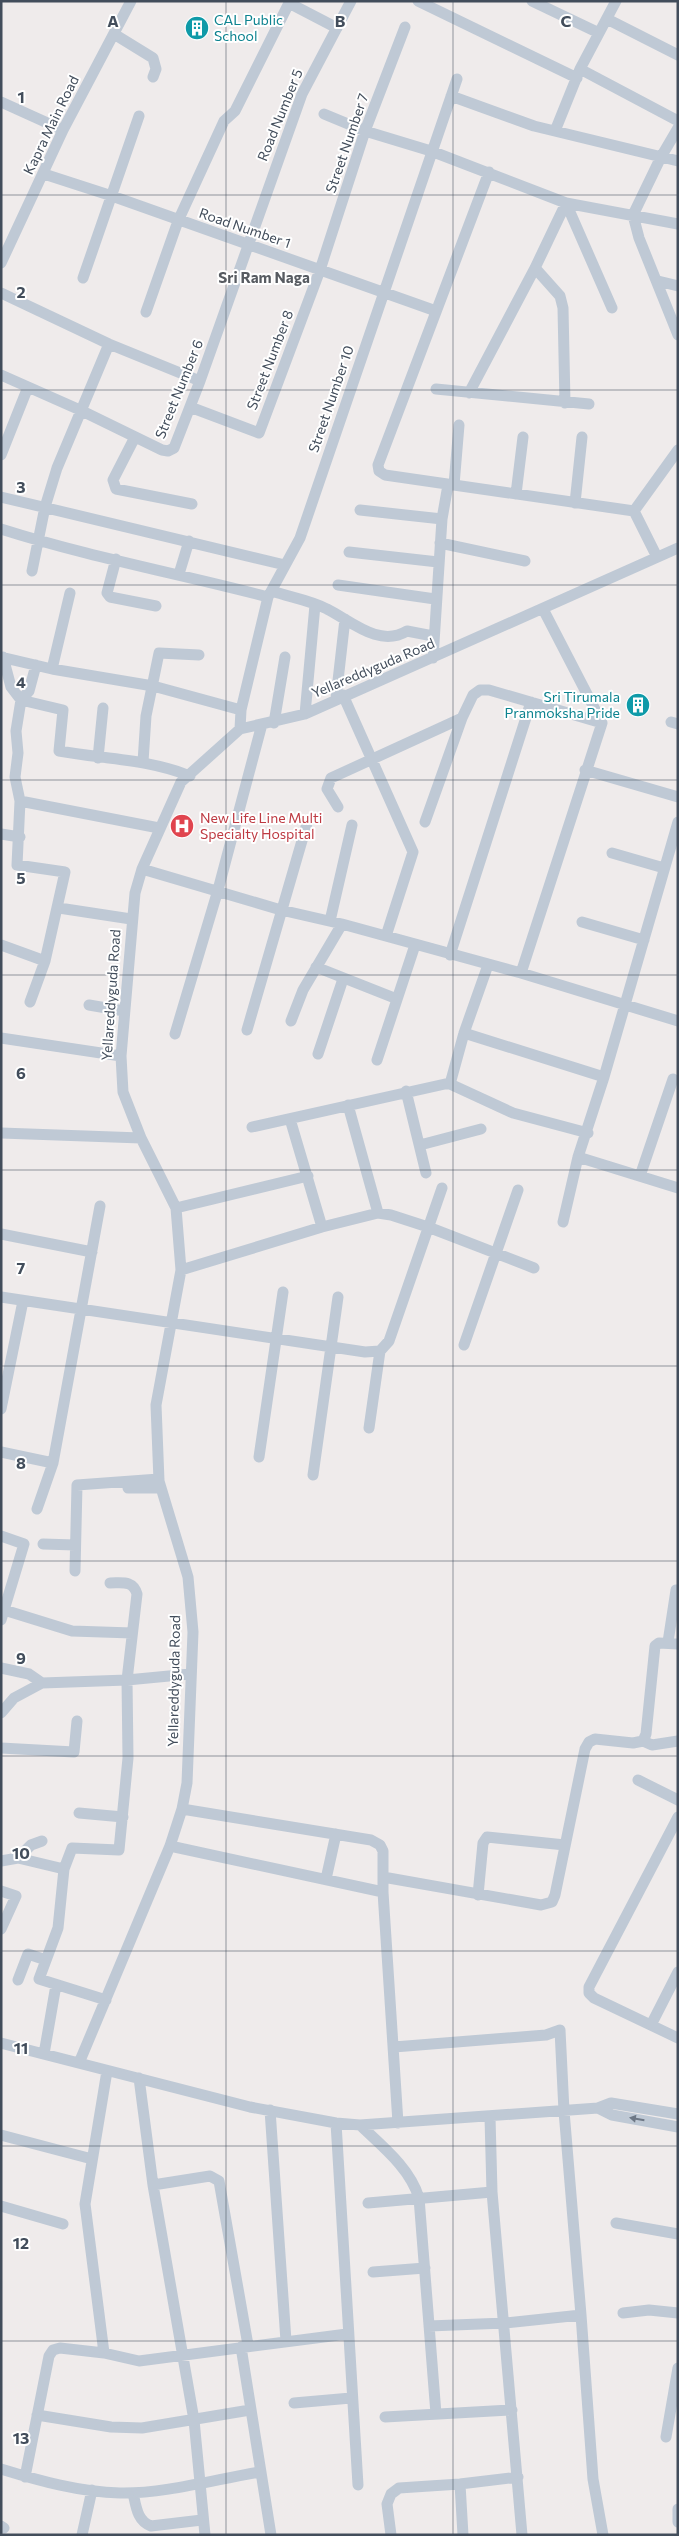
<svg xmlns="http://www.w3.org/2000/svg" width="679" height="2536" font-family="Commissioner,sans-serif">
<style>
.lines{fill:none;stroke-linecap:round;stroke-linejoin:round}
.minor{stroke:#bfc9d5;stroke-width:11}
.oneway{fill:#6e7886}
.grid{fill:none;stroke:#424d5b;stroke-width:1;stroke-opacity:0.55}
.labels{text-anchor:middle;stroke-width:4;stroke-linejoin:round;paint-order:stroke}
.culture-label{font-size:14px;fill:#0d838f;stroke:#fff;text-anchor:start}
.street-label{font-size:14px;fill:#424d5b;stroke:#fff}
.health-label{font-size:14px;fill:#be3a42;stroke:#fff;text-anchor:start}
.neighbourhood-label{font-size:15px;font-weight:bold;fill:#575b61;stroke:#fff}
.grid-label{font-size:16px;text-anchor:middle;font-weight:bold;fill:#424d5b;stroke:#fff;stroke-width:4;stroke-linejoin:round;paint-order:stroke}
</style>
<rect width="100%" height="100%" fill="#efebeb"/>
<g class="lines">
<!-- minor -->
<path class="minor" d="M418,1L577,78
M532,1L599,33
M289,3L337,28
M607,19L678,55
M114,34L153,58L156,69L153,77
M580,69L678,121
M451,96L534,126L678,161
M1,102L63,130
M324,114L365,131L431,151L566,203L612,308
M678,128L661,157L633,215L639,238L678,335
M555,131L580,69L616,1
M489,172L378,465L379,471L385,475L634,511
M44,174L112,196L436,311
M1,263L63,130L131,1
M535,268L560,296L563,308L565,403
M83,278L139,116
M658,281L678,286
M1,293L109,344L200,381
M146,312L178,221L224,121L235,111L290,1
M1,375L80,410L162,450L168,451L174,448L200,381L302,94L351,1
M436,389L589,404
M469,393L535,268L566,203L678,224
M190,407L259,433L320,270L365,131L405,27
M135,437L113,480L116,489L192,504
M1,455L28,387
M454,485L459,425
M516,494L523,437
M1,497L285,565
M575,503L582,437
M360,510L442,519L433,658
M442,519L448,485
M1,529C89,557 180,574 268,597
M440,543L525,561
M349,552L438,562
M657,557L634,511L678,450
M116,559L107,593L110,597L156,606
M32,571L45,507L57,468L109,344
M179,574L189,541
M338,585L435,599
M272,591C289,597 310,600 327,609C351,621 379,648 407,631L433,636
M1,657L52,669L153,686L241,710
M3,657L11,687L21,700L63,710L59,751C103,759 149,759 190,776
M52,669L70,593
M343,695L413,852L386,936
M336,698L345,619
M305,714L315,605
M671,722L678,724
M274,723L285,657
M240,729L241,710L268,597L300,538L457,79
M98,758L103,708
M143,762L146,716L159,653L199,655
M585,770L678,797
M20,801L159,828
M338,807L327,789L331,778L462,718
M425,822L462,718L473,695L480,690H489L602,723
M1,834L20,837
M612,853L664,868
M142,869L281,910L342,924L521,973L678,1021
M59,908L131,919
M330,921L352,825
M582,922L644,940
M1,945L45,961
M450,955L531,702
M316,967L397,999
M521,973L602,723L543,609
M30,1002L45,961L65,872L17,865L20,801L15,777L18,753L16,731L21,700L29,691L36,665
M89,1005L124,1011
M291,1021L303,990L342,924
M247,1030L308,820
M464,1033L604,1077
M175,1034L218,890L262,724
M1,1038L121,1056
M318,1054L342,982L341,977
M377,1060L415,945
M450,1084L464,1033L488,965
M406,1091L426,1173
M348,1105L378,1213
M290,1119L322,1227
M252,1127L445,1084H450L513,1113L588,1133
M1,1133L141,1138
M420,1145L481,1129
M578,1157L678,1188
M640,1176L673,1079
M176,1208L308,1176
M563,1222L578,1157L604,1077L678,822
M1,1234L92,1252
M181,1270L322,1227L378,1213L391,1215L428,1227L534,1268
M1,1297L365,1352L380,1351
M464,1345L518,1190
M1,1409L23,1301
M369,1428L380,1351L389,1341L442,1188
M1,1452L53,1463
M259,1457L283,1292
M313,1475L338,1297
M128,1488H161
M37,1509L53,1463L100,1206
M1,1536L24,1544L1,1620
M43,1544L75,1545
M75,1571L77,1485L159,1479
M1,1609L72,1631L132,1633
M668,1642L676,1590
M1,1668L29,1674L42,1683L127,1680L190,1674
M1,1713L14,1698L42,1683
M643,1741L646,1734L655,1646L659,1643L678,1644
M1,1748L74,1752L77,1721
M638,1780L678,1800
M182,1809L371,1840L380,1845L383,1851V1892L398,2123
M79,1813L123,1817
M678,1817L589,1987V1993L594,1998L678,2038
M170,1846L383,1892
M18,1858L31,1845L42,1841
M1,1861L18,1858L64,1869
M383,1877L541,1905L552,1902L555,1895L585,1749L589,1742L595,1739L633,1743L643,1741L652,1745L678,1741
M326,1879L336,1834
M1,1891L16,1896L1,1929
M478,1895L483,1843L487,1837L565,1845
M18,1980L28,1954L46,1960
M106,2000L39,1979L58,1928L64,1869L72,1848L119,1850L128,1758L127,1680L137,1594C133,1580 122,1583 110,1583
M651,2025L678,1972
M1,2043L250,2107L336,2123L360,2125L598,2108L611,2103L678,2114
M394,2047L546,2035L560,2030L564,2111L581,2315L505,2323L429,2326
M44,2054L56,1985
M79,2063L170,1846L182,1809L187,1783L193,1632L188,1577L159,1481L156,1405L181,1270L176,1208L141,1138L123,1092L121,1056L135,893L142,869L181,782L240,729L305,714L678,548
M139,2078L153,2185L194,2420L205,2535
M598,2108L612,2115L678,2127
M270,2110L286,2341
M490,2117L492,2192L522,2535
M336,2123L358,2485
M360,2125C382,2146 410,2168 419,2198L436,2414
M1,2135L92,2159
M153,2185L210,2176L219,2181L248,2345
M368,2203L492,2192
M1,2206L63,2224
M616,2223L678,2234
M373,2272L425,2268
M623,2313L649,2310L678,2313
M581,2315L593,2479L603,2535
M241,2347L271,2535
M104,2353L85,2204L107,2071
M294,2403L351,2398
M37,2415L111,2427L142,2428L250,2410
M385,2417L512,2410
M666,2437L678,2368
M1,2469C40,2481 80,2492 120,2493C163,2494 217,2479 260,2472
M25,2477L49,2356L53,2350L60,2348L104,2353L139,2361L347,2334
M460,2484L463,2535
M133,2493C136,2506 137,2521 151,2526L202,2520
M678,2509V2522
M1,2526L4,2528
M82,2535L92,2490
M391,2535L387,2504L391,2494L399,2488L460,2484L518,2477"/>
</g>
<!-- one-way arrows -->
<defs><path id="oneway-solid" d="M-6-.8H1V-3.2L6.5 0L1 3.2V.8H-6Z" transform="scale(1.25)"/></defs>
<use class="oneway" href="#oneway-solid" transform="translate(637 2119) rotate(-170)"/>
<!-- grid -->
<path class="grid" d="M226,1V2535M453,1V2535M1,195H678M1,390H678M1,585H678M1,780H678M1,975H678M1,1170H678M1,1366H678M1,1561H678M1,1756H678M1,1951H678M1,2146H678M1,2341H678"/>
<!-- icons -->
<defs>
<g id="building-disc" transform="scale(1.25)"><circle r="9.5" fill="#0f9aa8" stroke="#fff"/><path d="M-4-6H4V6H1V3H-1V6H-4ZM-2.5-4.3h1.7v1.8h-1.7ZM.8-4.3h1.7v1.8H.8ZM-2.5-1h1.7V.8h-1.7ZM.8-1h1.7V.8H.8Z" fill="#fff"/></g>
<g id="hospital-disc" transform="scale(1.25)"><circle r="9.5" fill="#e0444e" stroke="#fff"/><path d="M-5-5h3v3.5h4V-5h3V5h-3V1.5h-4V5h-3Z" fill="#fff"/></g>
</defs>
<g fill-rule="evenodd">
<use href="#building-disc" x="197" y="28"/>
<use href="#building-disc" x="638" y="705"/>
<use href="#hospital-disc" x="182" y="826"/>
</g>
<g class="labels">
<!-- culture labels -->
<g class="culture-label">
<text x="214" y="25">CAL Public<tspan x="214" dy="16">School</tspan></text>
<text x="620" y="702" text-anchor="end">Sri Tirumala<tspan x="620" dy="16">Pranmoksha Pride</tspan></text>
</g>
<!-- street labels -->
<g class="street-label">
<text transform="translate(280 115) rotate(-68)" y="5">Road Number 5</text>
<text transform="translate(51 125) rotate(-64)" y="5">Kapra Main Road</text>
<text transform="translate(347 143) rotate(-71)" y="5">Street Number 7</text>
<text transform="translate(245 228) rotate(19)" y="5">Road Number 1</text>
<text transform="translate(270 360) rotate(-69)" y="5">Street Number 8</text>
<text transform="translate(179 389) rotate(-68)" y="5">Street Number 6</text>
<text transform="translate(331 399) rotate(-71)" y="5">Street Number 10</text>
<text transform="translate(373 668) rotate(-23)" y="5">Yellareddyguda Road</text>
<text transform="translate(111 995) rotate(-86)" y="5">Yellareddyguda Road</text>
<text transform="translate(174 1681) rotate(-89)" y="5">Yellareddyguda Road</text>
</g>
<!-- health labels -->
<g class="health-label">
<text x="200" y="823">New Life Line Multi<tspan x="200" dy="16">Specialty Hospital</tspan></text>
</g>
<!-- neighbourhood labels -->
<g class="neighbourhood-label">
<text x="264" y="283">Sri Ram Naga</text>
</g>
</g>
<g class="grid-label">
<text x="113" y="27">A</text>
<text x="340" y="27">B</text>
<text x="566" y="27">C</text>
<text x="21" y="103">1</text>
<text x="21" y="298">2</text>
<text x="21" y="493">3</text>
<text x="21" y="688">4</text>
<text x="21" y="884">5</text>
<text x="21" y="1079">6</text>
<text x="21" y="1274">7</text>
<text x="21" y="1469">8</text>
<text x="21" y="1664">9</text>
<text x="21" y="1859">10</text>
<text x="21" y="2054">11</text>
<text x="21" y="2249">12</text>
<text x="21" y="2444">13</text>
</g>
<!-- border -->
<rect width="679" height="2536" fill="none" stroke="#424d5b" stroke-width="5"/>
</svg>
